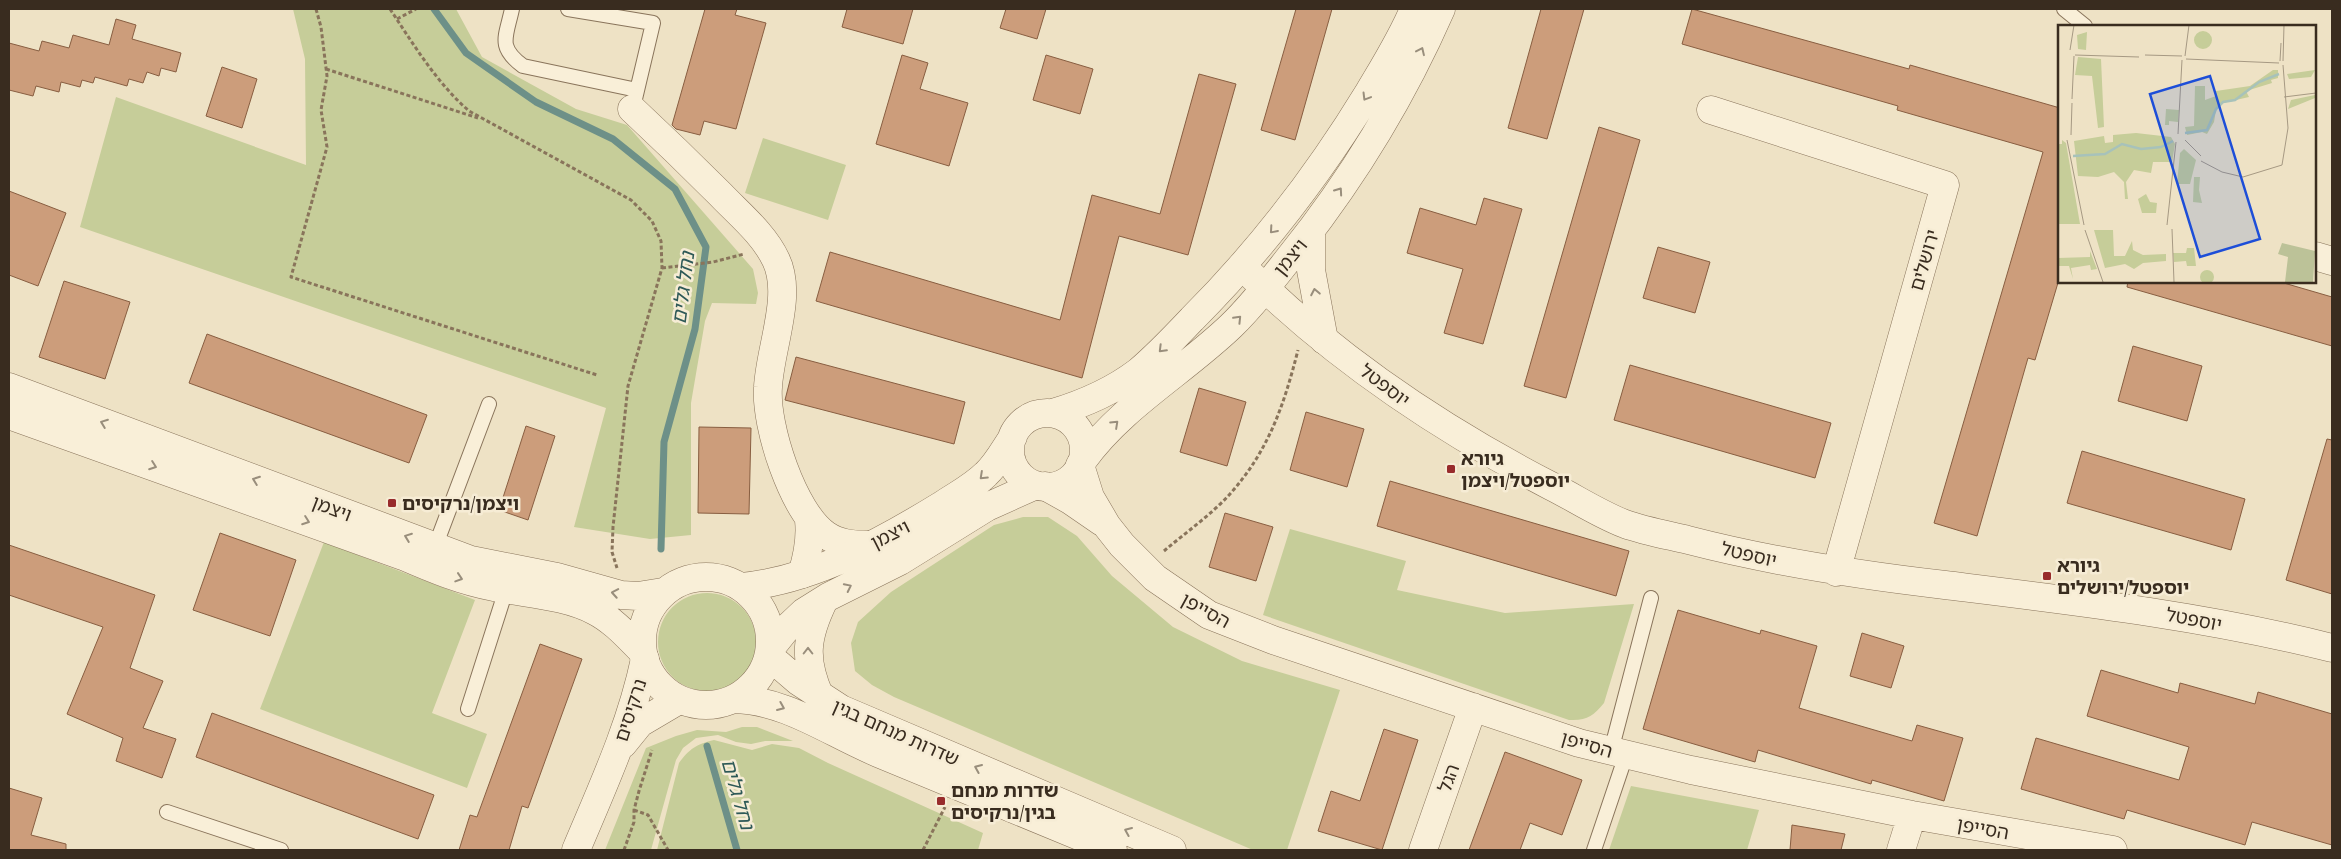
<svg xmlns="http://www.w3.org/2000/svg" width="2341" height="859" font-family="Spectral,'Noto Sans Hebrew',serif">
<style>
.green{fill:#c6cd99}
.lines{fill:none;stroke-linecap:round;stroke-linejoin:round}
.stream{stroke:#6d9088;stroke-width:7}
.building{fill:#cc9d7b;stroke:#885e41}
.service-casing{stroke:#89745b;stroke-width:16}
.minor-casing{stroke:#89745b;stroke-width:29}
.tertiary-casing{stroke:#89745b;stroke-width:29}
.path{stroke:#89745b;stroke-width:3;stroke-dasharray:4 2.5;stroke-linecap:butt}
.service{stroke:#f9efd8;stroke-width:14}
.minor{stroke:#f9efd8;stroke-width:28}
.tertiary{stroke:#f9efd8;stroke-width:28}
.oneway{stroke:#998e7c}
.poi-dot{fill:#982b2b;stroke:#f6ecd5;stroke-width:2}
.labels{text-anchor:middle;stroke-width:5;stroke-linejoin:round;paint-order:stroke}
.street-label{font-size:19px;fill:#392c1f;stroke:#f6ecd5}
.poi-label{font-size:19px;font-weight:bold;fill:#392c1f;stroke:#f6ecd5;text-anchor:start}
.water-label{font-size:20px;font-style:italic;fill:#2e5957;stroke:#f6ecd5}
.inset-river{fill:none;stroke:#a7c2ba;stroke-width:2.5}
.inset-road{fill:none;stroke:#a69983;stroke-width:1}
.view{fill:#1d4ed8;fill-opacity:0.15;stroke:#1d4ed8;stroke-width:2.5}
.inset-edge{fill:none;stroke:#392c1f;stroke-width:2.5}
</style>
<rect width="100%" height="100%" fill="#eee2c5"/>
<!-- green -->
<path class="green" d="M293,9H456L482,57L576,109L627,125L753,269L758,293L756,304L712,303L705,321L691,403V535L650,539L574,527L606,408L80,227L116,97L306,165L305,59Z
M763,138L846,165L828,220L745,193Z
M1023,517H1048L1077,536L1112,576L1173,627L1242,661L1340,690L1287,850H1253L894,697L872,685L855,671L851,643L858,622L891,592L994,525Z
M1290,529L1406,561L1397,590L1505,613L1634,604L1604,703C1593,716 1587,721 1569,720L1263,615Z
M324,542L475,600L432,713L487,734L467,788L260,709Z
M658 642a49 49 0 1 1 98 0a49 49 0 1 1-98 0Z
M742,727H757L793,741H765L751,744L736,742L718,735L696,738L683,748L676,760L651,850H605L646,748L676,736L697,730L726,732Z
M714,740L752,750L772,744L799,748L828,763L983,833L978,850H657L679,763C689,749 697,744 714,740Z
M1631,786L1759,810L1747,850H1609Z"/>
<g class="lines">
<!-- stream -->
<path class="stream" d="M434,9L466,53L536,102L613,139L675,189L706,247L695,329L664,442L661,549
M707,746L737,850"/>
</g>
<!-- building -->
<path class="building" d="M705,9H737L735,15L766,23L736,129L704,121L700,135L676,129L672,125Z
M847,9H913L903,44L842,27Z
M1006,9H1046L1037,39L1000,28Z
M1296,9H1332L1295,140L1261,130Z
M1541,9H1584L1547,139L1508,128Z
M1692,9L1909,69L1910,65L2060,108V276L2035,360L2028,358L1977,536L1934,523L2043,152L1897,110L1898,106L1682,44Z
M116,19L136,25L132,39L181,53L176,72L161,68L159,76L147,72L143,83L129,79L127,86L95,77L93,83L82,80L80,87L61,82L59,92L36,86L33,96L9,90V43L39,51L42,41L69,48L73,35L109,45Z
M902,55L928,63L920,89L968,103L949,166L876,144Z
M1046,55L1093,69L1080,114L1033,100Z
M222,67L257,79L242,128L206,116Z
M1199,74L1236,84L1188,255L1119,236L1082,378L816,301L830,252L1060,320L1092,195L1160,214Z
M1599,127L1640,140L1566,398L1524,386Z
M9,191L66,213L38,286L9,275Z
M1484,198L1522,209L1483,344L1444,333L1463,269L1407,253L1420,208L1476,225Z
M1658,247L1710,262L1695,313L1643,298Z
M64,281L130,302L105,379L39,357Z
M2128,281H2277L2332,297V346L2127,287Z
M207,334L427,415L409,463L189,383Z
M2133,346L2202,366L2187,421L2118,401Z
M796,357L965,402L954,444L785,400Z
M1630,365L1831,423L1815,478L1614,420Z
M1199,388L1246,402L1227,466L1180,452Z
M1306,412L1364,429L1347,487L1290,470Z
M526,426L555,436L528,520L499,510Z
M699,427L751,428L749,514L698,513Z
M2327,439L2332,440V594L2286,580Z
M2082,451L2245,499L2231,550L2067,503Z
M1390,481L1629,551L1616,596L1377,526Z
M1225,513L1273,527L1256,581L1209,567Z
M220,533L296,560L270,636L193,610Z
M9,545L155,595L130,668L163,681L143,728L176,739L162,778L116,761L123,738L67,714L103,627L9,595Z
M1678,610L1760,634L1761,630L1817,646L1799,708L1912,741L1917,725L1963,738L1944,801L1872,780L1871,784L1758,750L1755,762L1643,729Z
M1862,633L1904,646L1891,688L1850,676Z
M540,644L582,659L528,808L522,806L509,850H459L470,815L477,817Z
M2101,670L2178,693L2180,683L2255,704L2258,692L2332,714V845L2252,822L2245,845L2127,810L2124,819L2021,789L2036,738L2179,780L2189,747L2087,716Z
M212,713L434,795L418,839L196,757Z
M1384,729L1418,740L1382,850L1318,831L1331,791L1360,801Z
M1505,752L1582,780L1562,835L1530,823L1520,850H1469Z
M9,788L42,798L31,835L66,844V850H9Z
M1792,825L1845,834L1841,850H1790Z"/>
<g class="lines">
<!-- service casing -->
<g class="service-casing">
<path id="service" d="M512,9C506,37 497,47 523,66L637,90
M568,9L653,23L635,99
M2064,9L2085,26
M435,547L489,404
M468,709L506,590
M1611,751L1651,598
M167,812L281,850
M1594,850L1626,755"/>
</g>
<!-- minor casing -->
<g class="minor-casing">
<path id="minor" d="M632,109C662,137 691,165 720,194C739,214 764,234 776,260C793,295 770,348 768,387C765,426 793,512 826,535C839,544 854,545 869,545
M1711,110L1945,185L1836,572
M2315,256L2332,261
M1242,266C1331,355 1439,428 1551,486C1575,498 1599,514 1625,524C1645,531 1667,535 1688,540C1773,562 1858,575 1945,585C2075,601 2205,616 2332,648
M1080,465L1090,497L1107,526L1122,545L1155,578L1209,615L1273,640L1579,743L1691,770L1912,815L2113,850
M1045,486L1070,500L1102,522
M802,574C808,555 811,539 809,520
M623,744L640,723L679,700
M576,850C602,788 631,726 645,659
M1423,850L1473,707
M1901,850L1912,815"/>
</g>
<!-- tertiary casing -->
<g class="tertiary-casing">
<path id="tertiary" d="M1311,230V270L1324,340
M9,387L471,560L557,577L621,595L638,596L663,592
M1053,413C1083,404 1113,391 1138,372C1157,356 1175,337 1192,319C1260,251 1319,174 1369,92C1385,65 1402,38 1414,9
M1010 450a37 37 0 1 1 74 0a37 37 0 1 1-74 0Z
M9,415L403,556C433,569 462,581 494,587C527,594 564,595 595,611C613,620 628,637 642,651
M1083,460C1122,406 1183,372 1231,326C1253,305 1271,281 1290,257C1351,181 1402,98 1441,9
M642 641a64 64 0 1 1 128 0a64 64 0 1 1-128 0Z
M742,587C813,580 882,542 942,505C957,495 973,487 986,474C997,464 1004,450 1013,437
M770,649L786,629L804,612L828,597L900,561L987,507L1036,485
M769,656L798,681L841,709L1172,850
M820,697C803,659 806,637 824,600
M734,699C786,700 830,733 878,753C956,785 1034,817 1113,850"/>
</g>
<!-- path -->
<path class="path" d="M316,9L321,27L327,76L321,110L327,147L291,277L597,375
M390,9C414,45 436,82 469,111L631,200L652,221L661,241L662,268L628,386L613,527L612,552L617,568
M397,19L416,9
M326,69L478,118
M662,268L713,262L744,254
M1164,551C1185,533 1211,515 1230,494C1269,450 1284,405 1298,350
M634,810L648,815L668,850
M624,850L634,822V810L639,791L652,750
M923,850L945,807"/>
<!-- service -->
<use href="#service" class="service"/>
<!-- minor -->
<use href="#minor" class="minor"/>
<!-- tertiary -->
<use href="#tertiary" class="tertiary"/>
</g>
<!-- one-way arrows -->
<defs><path id="oneway-chevron" d="M-2-3.5L2.5 0L-2 3.5" fill="none" stroke-width="1.6" stroke-linecap="round" stroke-linejoin="round" transform="scale(1.25)"/></defs>
<g class="oneway">
<use href="#oneway-chevron" transform="translate(1421 51) rotate(-65)"/>
<use href="#oneway-chevron" transform="translate(1366 97) rotate(121)"/>
<use href="#oneway-chevron" transform="translate(1339 191) rotate(-55)"/>
<use href="#oneway-chevron" transform="translate(1273 230) rotate(131)"/>
<use href="#oneway-chevron" transform="translate(1315 292) rotate(-101)"/>
<use href="#oneway-chevron" transform="translate(1238 319) rotate(-46)"/>
<use href="#oneway-chevron" transform="translate(1162 349) rotate(135)"/>
<use href="#oneway-chevron" transform="translate(104 423) rotate(-159)"/>
<use href="#oneway-chevron" transform="translate(1115 424) rotate(-43)"/>
<use href="#oneway-chevron" transform="translate(153 466) rotate(20)"/>
<use href="#oneway-chevron" transform="translate(983 476) rotate(137)"/>
<use href="#oneway-chevron" transform="translate(256 480) rotate(-159)"/>
<use href="#oneway-chevron" transform="translate(306 521) rotate(20)"/>
<use href="#oneway-chevron" transform="translate(408 537) rotate(-159)"/>
<use href="#oneway-chevron" transform="translate(459 578) rotate(18)"/>
<use href="#oneway-chevron" transform="translate(848 587) rotate(-26)"/>
<use href="#oneway-chevron" transform="translate(615 593) rotate(-170)"/>
<use href="#oneway-chevron" transform="translate(808 651) rotate(-90)"/>
<use href="#oneway-chevron" transform="translate(781 707) rotate(23)"/>
<use href="#oneway-chevron" transform="translate(978 768) rotate(-157)"/>
<use href="#oneway-chevron" transform="translate(1128 831) rotate(-157)"/>
</g>
<!-- markers -->
<g class="poi-dot">
<rect x="1446" y="464" width="10" height="10" rx="2.5"/>
<rect x="387" y="498" width="10" height="10" rx="2.5"/>
<rect x="2042" y="571" width="10" height="10" rx="2.5"/>
<rect x="936" y="796" width="10" height="10" rx="2.5"/>
</g>
<g class="labels">
<!-- street labels -->
<g class="street-label">
<text transform="translate(1290 257) rotate(-51)" y="7">ויצמן</text>
<text transform="translate(1924 260) rotate(-74)" y="7">ירושלים</text>
<text transform="translate(1385 385) rotate(37)" y="7">יוספטל</text>
<text transform="translate(332 508) rotate(21)" y="7">ויצמן</text>
<text transform="translate(890 534) rotate(-27)" y="7">ויצמן</text>
<text transform="translate(1749 554) rotate(13)" y="7">יוספטל</text>
<text transform="translate(1206 610) rotate(29)" y="7">הסייפן</text>
<text transform="translate(2194 619) rotate(11)" y="7">יוספטל</text>
<text transform="translate(630 710) rotate(-72)" y="7">נרקיסים</text>
<text transform="translate(896 732) rotate(24)" y="7">שדרות מנחם בגין</text>
<text transform="translate(1587 744) rotate(16)" y="7">הסייפן</text>
<text transform="translate(1448 778) rotate(-70)" y="7">הגל</text>
<text transform="translate(1983 828) rotate(10)" y="7">הסייפן</text>
</g>
<!-- poi labels -->
<g class="poi-label">
<text x="1461" y="465">גיורא<tspan x="1461" dy="22">יוספטל/ויצמן</tspan></text>
<text x="402" y="510">ויצמן/נרקיסים</text>
<text x="2057" y="572">גיורא<tspan x="2057" dy="22">יוספטל/ירושלים</tspan></text>
<text x="951" y="797">שדרות מנחם<tspan x="951" dy="22">בגין/נרקיסים</tspan></text>
</g>
<!-- water labels -->
<g class="water-label">
<text transform="translate(683 288) rotate(-83)" y="7">נחל גלים</text>
<text transform="translate(738 794) rotate(74)" y="7">נחל גלים</text>
</g>
</g>
<!-- overview -->
<g transform="translate(2058 25)">
<rect width="258" height="258" fill="#eee2c5"/>
<path d="M136 15a9 9 0 1 1 18 0a9 9 0 1 1-18 0ZM29,7L28,25L20,24L19,10ZM20,32L43,34L46,102L40,103L34,51L17,50ZM215,45H220V53L213,55L214,58L188,66L191,72L165,78L158,85L156,97L149,109L144,107L129,110L127,102L136,101L137,61H147V75L158,71V66L192,61ZM257,45L253,52L231,54L229,49ZM257,70V73L230,84L233,75ZM108,84L121,85L120,97L111,96V100H107ZM78,108L113,112L117,119L114,137H95L93,148L76,145L68,157L70,174H67L66,157L56,147L40,152L20,151L16,116L46,111L47,118L55,117V110ZM4,115L8,118L22,199H0V119H4ZM126,124L138,135L132,159H119L122,128ZM136,152H142L141,165L144,178L135,177ZM88,169L92,177L99,178L98,188H84L80,174ZM36,205H55L56,231H67L74,216L75,225L85,230L108,229V236L85,238L76,244L67,239L47,243ZM129,223H136L138,241H129L128,236L116,237L115,228H128ZM32,226L39,244L33,245L32,240L13,243L15,254L11,241H0V233L32,232ZM142 252a7 7 0 1 1 14 0a7 7 0 1 1-14 0Z" fill="#c6cd99"/>
<path d="M224,218L257,226L255,257H227L230,232L220,229Z" fill="#bcc298"/>
<path class="inset-river" d="M127,108L149,105L158,84L165,77L177,75L201,57L221,49M15,131L47,129L64,119L83,124L103,122L115,116"/>
<path class="inset-road" d="M12,25L16,0M17,30L81,32M87,30L124,31M127,31L131,0M128,34L221,38M222,36L223,18M225,36L226,0M226,72L258,68M14,74L16,31M120,109L124,35M13,110L14,78M9,115L26,200M127,115L143,131M143,136L164,147L185,152L224,140L230,103L225,40M109,200L118,117M114,204L116,257M27,205L45,257"/>
<path class="view" d="M152,51L202,214L142,232L92,69Z"/>
<rect width="258" height="258" class="inset-edge"/>
</g>
<!-- border -->
<rect width="2341" height="859" fill="none" stroke="#392c1f" stroke-width="20"/>
</svg>
